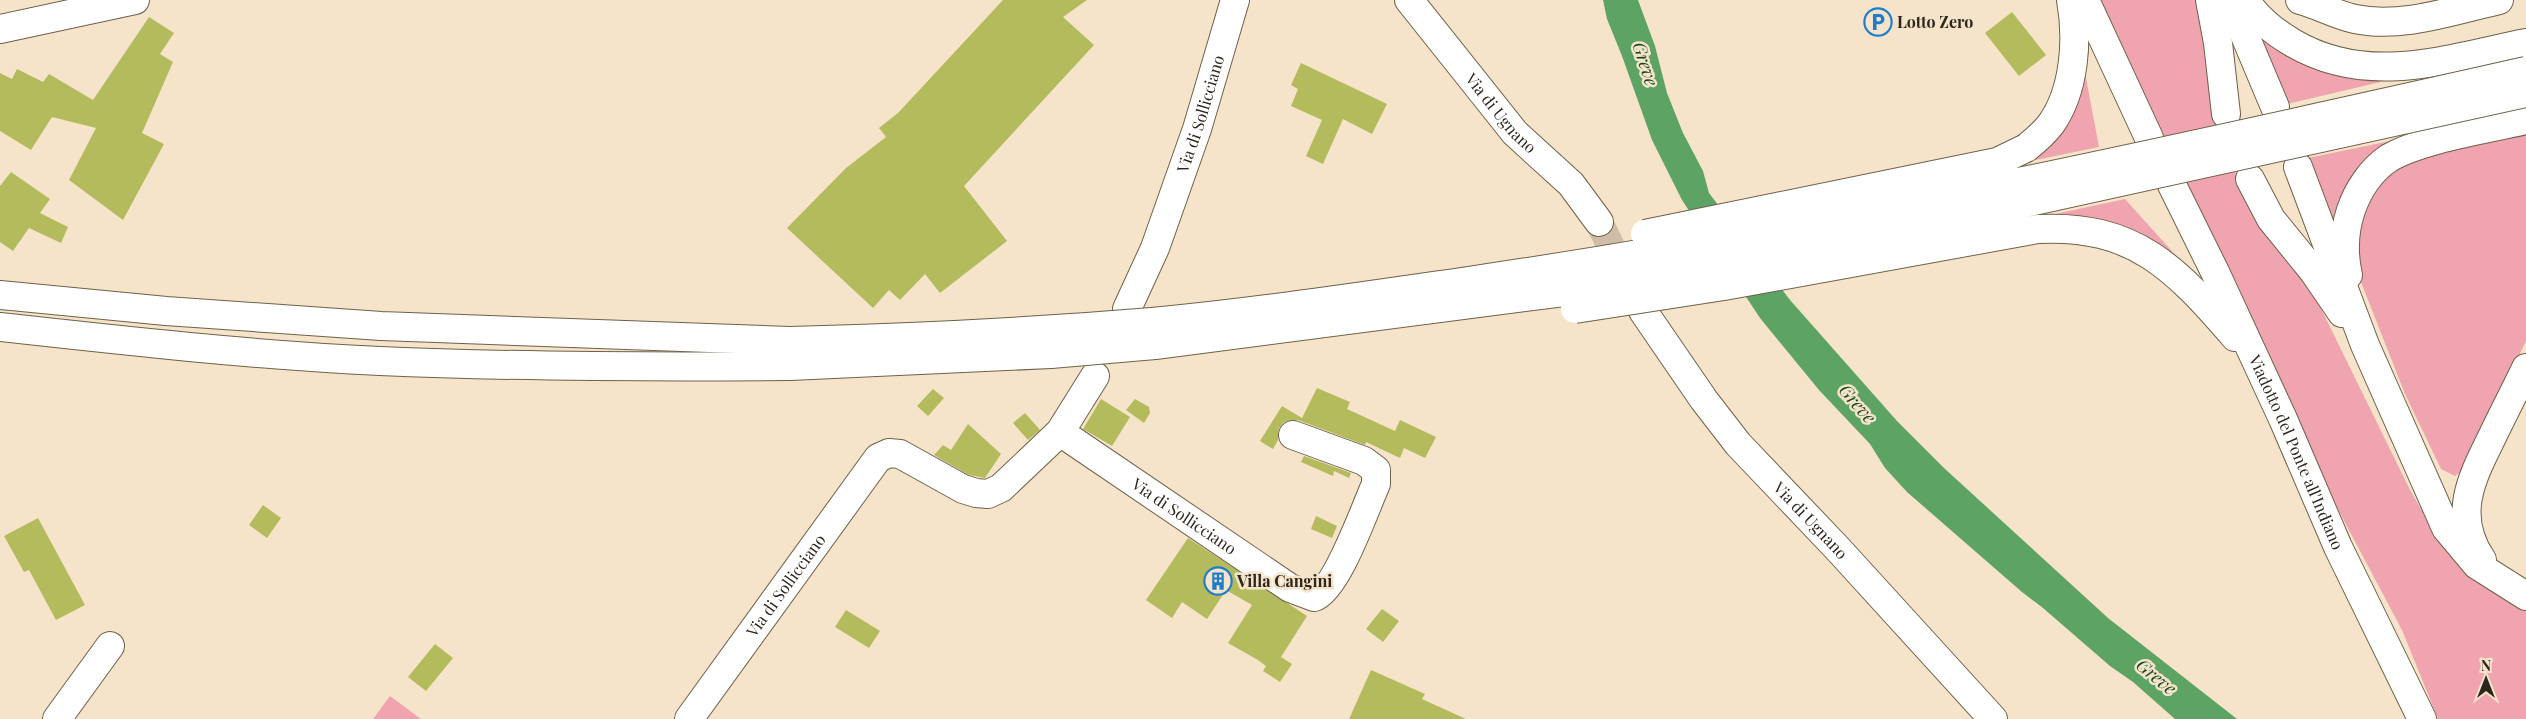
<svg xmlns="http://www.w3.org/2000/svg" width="2526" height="719" font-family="'Playfair Display',serif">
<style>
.green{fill:#efa4af}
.water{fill:#5ca364}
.building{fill:#b4bb5d}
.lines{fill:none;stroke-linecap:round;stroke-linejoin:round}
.minor-tunnel{stroke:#cebea7;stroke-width:28;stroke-dasharray:28 14;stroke-linecap:butt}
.minor-casing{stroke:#6f6049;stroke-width:30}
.highway-casing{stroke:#6f6049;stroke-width:30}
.minor{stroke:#fff;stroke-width:28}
.highway{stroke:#fff;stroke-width:28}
.highway-bridge-casing{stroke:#6f6049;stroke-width:30;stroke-linecap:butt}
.highway-bridge{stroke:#fff;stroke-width:28}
.labels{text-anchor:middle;stroke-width:5;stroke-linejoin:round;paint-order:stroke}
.poi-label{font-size:16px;font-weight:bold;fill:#2d261d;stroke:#f6e4ca;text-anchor:start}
.street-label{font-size:16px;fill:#2d261d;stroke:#f6e4ca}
.water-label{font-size:18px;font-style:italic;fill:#12461c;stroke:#f6e4ca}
</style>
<rect width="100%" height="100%" fill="#f6e4ca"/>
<!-- green -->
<path class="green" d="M2100,0H2197L2220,122L2237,178L2305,276L2410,490L2435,533L2515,605L2526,610V719H2438L2402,630L2324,483Z
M2251,28C2303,67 2325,74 2389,80L2283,105Z
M2083,62L2099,147L2012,165Z
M2526,130V341L2463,470L2455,476L2441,469L2405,394L2357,272L2359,216L2372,190L2391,172L2414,160Z
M2395,140C2352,170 2342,184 2334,236L2303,159Z
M2125,199L2188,269L2036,218Z
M390,696L421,719H373Z"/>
<!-- water -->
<path class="water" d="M1603,0H1638L1655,46L1667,93L1683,133L1703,171L1709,193L1790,300L1897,421L1944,468L2108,618L2237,719H2175L2133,682L2110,666L2043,608L2022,592L1907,492L1885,468L1870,444L1819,390L1760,318L1682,200L1652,140L1622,56L1607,19Z"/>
<!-- building -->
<path class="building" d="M1003,0H1087L1063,17L1094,45L964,186L1007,241L940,293L925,274L900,300L889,290L873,308L787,228L846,168L886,137L879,128L898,113Z
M2012,12L2046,55L2019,76L1985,33Z
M149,17L174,33L160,54L173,62L142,133L164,144L123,220L69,180L96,128L52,117L31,150L0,131V73L12,79L17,69L43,82L49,74L93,100Z
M1301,63L1387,104L1372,134L1343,119L1323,164L1306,156L1322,120L1291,106L1298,89L1291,85Z
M11,172L50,199L40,213L68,227L61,243L29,228L13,251L0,242V186Z
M1317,388L1350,402L1347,409L1395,431L1400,420L1436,437L1425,458L1404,448L1400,458L1366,442L1365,445L1298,420H1290L1283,423L1278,430V440L1273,449L1260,441L1282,406L1302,418Z
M933,389L944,398L928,416L917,406Z
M1101,399L1130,417L1112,446L1083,429Z
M1135,399L1149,407L1150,413L1144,423L1126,410Z
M1025,413L1040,430L1028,440L1013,423Z
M968,424L1001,454L985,478L969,475L934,455L943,445L951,450Z
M1304,456L1351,473L1349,478L1334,471L1333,476L1301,462Z
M263,505L281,518L267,538L249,525Z
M1316,516L1337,526L1332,538L1311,529Z
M38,518L85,605L56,620L29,570L24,572L4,536Z
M1188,538L1307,616L1281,657L1292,664L1280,682L1263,671L1266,666L1258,660L1228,643L1252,605L1226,590L1207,619L1182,602L1172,618L1146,600Z
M1382,609L1399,621L1383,642L1366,629Z
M846,610L880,631L869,648L835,627Z
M435,644L453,658L426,691L408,677Z
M1371,670L1425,694L1422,699L1466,719H1349Z"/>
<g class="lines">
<!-- minor-tunnel -->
<path class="minor-tunnel" d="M1599,222L1627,279"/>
<!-- minor casing -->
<g class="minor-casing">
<g id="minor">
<path id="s1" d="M1409,0L1515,133L1571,184L1599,222"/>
<path d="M2300,0C2319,5 2336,15 2355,19C2401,29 2454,10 2499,0"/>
<path d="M0,29L135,0"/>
<path id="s2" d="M1127,309L1155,248L1197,129L1235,0"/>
<path id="s3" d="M1643,311L1704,400L1738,444L1838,549L1993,719"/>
<path id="s4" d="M1060,432L1290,588L1314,597C1337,590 1365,508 1376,484V470L1364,461L1293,435"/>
<path d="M57,719L110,646"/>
<path id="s5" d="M689,719L878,458L889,453L900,454L963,489L976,493L988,494L1001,488L1060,432L1095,376"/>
</g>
</g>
<!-- highway casing -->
<g class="highway-casing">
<g id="highway">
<path d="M2085,0L2149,138"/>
<path d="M2210,0L2218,43L2226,114"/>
<path d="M2230,0L2275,107"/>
<path d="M2245,0C2257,18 2274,32 2293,43C2368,87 2447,59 2526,43"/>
<path d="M2026,148C2035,141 2044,133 2051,124C2075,90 2078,39 2071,0"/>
<path d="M2298,167L2365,345L2446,528L2477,565L2526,596"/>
<path d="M2250,179L2271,219L2314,272L2342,313"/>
<path id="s6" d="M2172,185L2215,272L2283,419L2338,547L2422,719"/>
<path d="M2038,229C2135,224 2176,269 2235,337"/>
<path d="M2348,275C2343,253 2344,231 2351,210C2358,190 2371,170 2389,158C2421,139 2488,129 2526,120"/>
<path d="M0,295L166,311L381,326L790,341"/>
<path d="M0,327C126,341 253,355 380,361C517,367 654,367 790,366"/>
<path d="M2482,560C2452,516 2471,479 2492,437C2503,414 2515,391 2526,368"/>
</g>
</g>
<!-- minor -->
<use href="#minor" class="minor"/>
<!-- highway -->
<use href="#highway" class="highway"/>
<!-- highway-bridge casing -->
<g class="highway-bridge-casing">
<path id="highway-bridge" d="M1645,234L1997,162L2026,148
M1575,309L1724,286L2038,229
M790,341C911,338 1032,332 1152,322C1258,312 1363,296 1468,281C1824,229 2175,150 2526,71
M790,366L1051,354L1155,345L1564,292L1790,252L1956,218L2526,93"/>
</g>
<!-- highway-bridge -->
<use href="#highway-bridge" class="highway-bridge"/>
</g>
<!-- icons -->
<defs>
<g id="parking-ring" transform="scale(1.4375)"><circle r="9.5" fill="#f6e4ca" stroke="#1f7cc9" stroke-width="1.5"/><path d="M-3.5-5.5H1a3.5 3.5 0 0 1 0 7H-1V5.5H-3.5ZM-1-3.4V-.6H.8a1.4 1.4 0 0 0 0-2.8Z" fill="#1f7cc9"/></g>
<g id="building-ring" transform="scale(1.4375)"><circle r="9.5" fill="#f6e4ca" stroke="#1f7cc9" stroke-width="1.5"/><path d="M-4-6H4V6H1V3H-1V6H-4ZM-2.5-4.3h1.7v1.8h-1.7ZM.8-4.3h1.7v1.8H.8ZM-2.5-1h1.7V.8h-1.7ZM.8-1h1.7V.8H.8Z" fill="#1f7cc9"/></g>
</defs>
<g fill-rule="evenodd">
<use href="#parking-ring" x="1878" y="22"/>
<use href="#building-ring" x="1218" y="581"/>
</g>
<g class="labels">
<!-- poi labels -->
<g class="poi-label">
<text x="1897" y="28">Lotto Zero</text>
<text x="1237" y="587">Villa Cangini</text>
</g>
<!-- street labels -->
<g class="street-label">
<text dy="6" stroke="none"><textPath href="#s1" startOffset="146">Via di Ugnano</textPath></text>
<text dy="6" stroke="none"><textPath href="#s2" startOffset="209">Via di Sollicciano</textPath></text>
<text dy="6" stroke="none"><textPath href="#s6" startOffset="295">Viadotto del Ponte all'Indiano</textPath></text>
<text dy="6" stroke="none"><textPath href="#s4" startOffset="150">Via di Sollicciano</textPath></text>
<text dy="6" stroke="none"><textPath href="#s3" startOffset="269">Via di Ugnano</textPath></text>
<text dy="6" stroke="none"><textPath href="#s5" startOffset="165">Via di Sollicciano</textPath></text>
</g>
<!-- water labels -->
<g class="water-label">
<text transform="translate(1645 64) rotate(72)" y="6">Greve</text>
<text transform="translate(1857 404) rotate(49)" y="6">Greve</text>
<text transform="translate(2156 677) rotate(39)" y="6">Greve</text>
</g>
</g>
<!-- north arrow -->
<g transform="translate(2486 679)" stroke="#f6e4ca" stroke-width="4" paint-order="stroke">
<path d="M0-4L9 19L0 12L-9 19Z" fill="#2d261d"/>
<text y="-8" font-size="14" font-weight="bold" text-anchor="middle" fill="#2d261d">N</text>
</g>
</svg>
